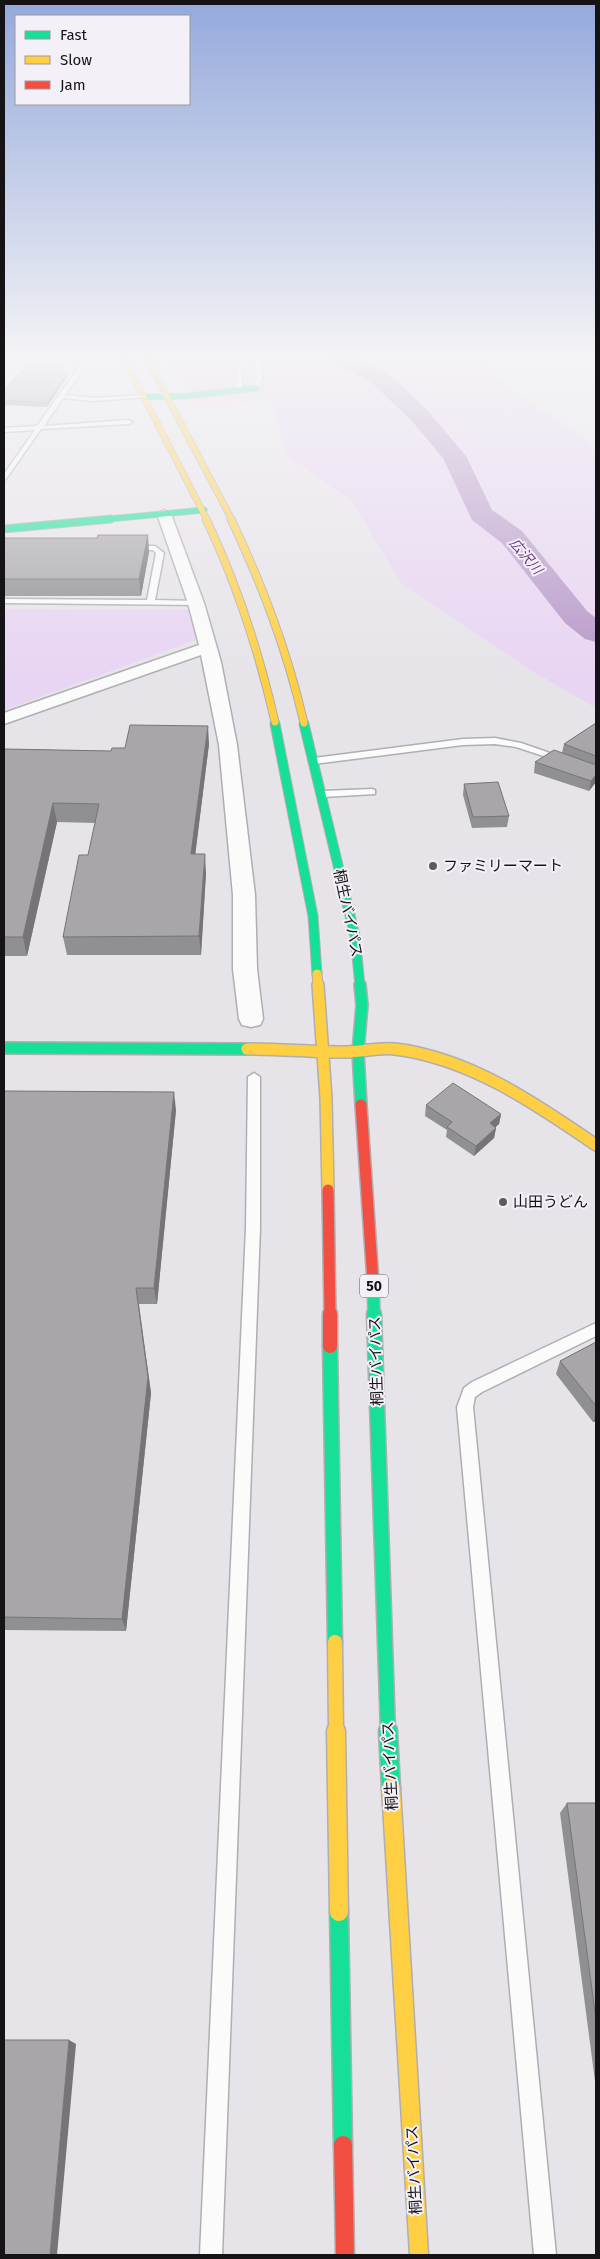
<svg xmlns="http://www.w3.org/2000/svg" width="600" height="2259" font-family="'Fira Sans','Noto Sans JP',sans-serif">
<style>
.green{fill:#e8d5f3}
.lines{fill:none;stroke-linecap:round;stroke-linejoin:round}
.river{fill:#b798c9;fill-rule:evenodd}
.lane-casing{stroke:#afaeb1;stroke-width:3}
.street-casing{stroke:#afaeb1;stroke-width:3}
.fast-far5-casing{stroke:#afaeb1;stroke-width:7}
.fast-far4-casing{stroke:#afaeb1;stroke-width:9}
.fast-far3-casing{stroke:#afaeb1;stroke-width:11}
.fast-far2-casing{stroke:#afaeb1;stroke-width:14}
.fast-far1-casing{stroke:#afaeb1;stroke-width:17}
.fast-casing{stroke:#afaeb1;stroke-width:21}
.slow-far5-casing{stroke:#afaeb1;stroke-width:7}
.slow-far4-casing{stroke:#afaeb1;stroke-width:9}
.slow-far3-casing{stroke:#afaeb1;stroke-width:11}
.slow-far2-casing{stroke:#afaeb1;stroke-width:14}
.slow-far1-casing{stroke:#afaeb1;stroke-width:17}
.slow-casing{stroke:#afaeb1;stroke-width:21}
.jam-far2-casing{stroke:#afaeb1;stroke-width:14}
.jam-far1-casing{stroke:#afaeb1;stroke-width:17}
.jam-casing{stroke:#afaeb1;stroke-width:21}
.lane{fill:#fbfbfc;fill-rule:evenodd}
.street{fill:#fbfbfc;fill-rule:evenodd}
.fast-far5{stroke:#16e098;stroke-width:5.5}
.fast-far4{stroke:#16e098;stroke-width:7}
.fast-far3{stroke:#16e098;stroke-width:9}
.fast-far2{stroke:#16e098;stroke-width:11}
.fast-far1{stroke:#16e098;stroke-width:14}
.fast{stroke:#16e098;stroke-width:18}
.slow-far5{stroke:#ffcf43;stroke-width:5.5}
.slow-far4{stroke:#ffcf43;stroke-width:7}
.slow-far3{stroke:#ffcf43;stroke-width:9}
.slow-far2{stroke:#ffcf43;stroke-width:11}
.slow-far1{stroke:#ffcf43;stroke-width:14}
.slow{stroke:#ffcf43;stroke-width:18}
.jam-far2{stroke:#f24e42;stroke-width:11}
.jam-far1{stroke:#f24e42;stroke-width:14}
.jam{stroke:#f24e42;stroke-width:18}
.wall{fill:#908f91}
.shaded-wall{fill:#767476}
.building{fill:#a8a6a9;stroke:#767476}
.poi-dot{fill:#5e5c5f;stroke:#f4f0f7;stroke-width:2}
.labels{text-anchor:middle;stroke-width:4;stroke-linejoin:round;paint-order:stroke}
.far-water-label{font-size:14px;font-style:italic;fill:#6f388b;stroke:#f4f0f7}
.shield{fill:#f4f0f7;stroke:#585559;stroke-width:1}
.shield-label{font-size:14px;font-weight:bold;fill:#151315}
.poi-label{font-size:15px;fill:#151315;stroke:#f4f0f7;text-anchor:start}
.street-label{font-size:15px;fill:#151315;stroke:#f4f0f7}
</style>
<rect width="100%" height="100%" fill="#e7e4e9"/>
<!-- green -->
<path class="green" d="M166,357H477L508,386L596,448V708L532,671L401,583L352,501L286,454L272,401L197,409Z
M4,609L191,610L201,638L4,710Z"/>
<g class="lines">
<!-- river -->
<path class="river" d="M322,357H352L376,366L389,374L427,410L466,456L492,510L522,531L587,611L596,618V642L585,639L565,623L502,543L472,520L443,458L411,420L373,384L360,376L326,361Z"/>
<!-- lane casing -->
<g class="lane-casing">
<path id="lane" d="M86,357H92L65,395L93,398L144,395L147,397L93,401L63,398L44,426L129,420L132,422L129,424L41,429L6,479L4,480V474L35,430L4,432V428L37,426Z
M243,357H249L242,368V390L239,392L236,390L237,368Z
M252,357H258L263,375L259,388L256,390L253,388L257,375Z
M133,546H155L164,553L155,600L196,601H199V605L4,603V599L147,600L156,553L153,550H130L129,548Z
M495,738L521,743L567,759L562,762L516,747L495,744L463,745L314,764L309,761L314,758L463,739Z
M372,789L375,790V794L323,797L318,794L323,791Z
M254,1073L260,1077V1228L222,2255H200L246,1228L248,1077Z
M596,1323V1336L482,1392L475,1397L473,1407L556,2255H534L457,1407L464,1388L472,1382Z"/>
</g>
<!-- street casing -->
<g class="street-casing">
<path id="street" d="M164,510L171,514L204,603L221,662L237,745L255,895L257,969L263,1019L260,1025L251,1027L242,1025L239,1019L233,969V895L219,745L201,655L4,724V713L199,645L188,603L157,514Z"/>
</g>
<!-- fast-far5 casing -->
<g class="fast-far5-casing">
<path id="fast-far5" d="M144,397L186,396L256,388
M98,520L204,510"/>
</g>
<!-- fast-far4 casing -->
<g class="fast-far4-casing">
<path id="fast-far4" d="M4,529L111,519
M275,722L276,726
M304,723L305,726"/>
</g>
<!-- fast-far3 casing -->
<g class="fast-far3-casing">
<path id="fast-far3" d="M275,724L313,916L317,974
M304,724L355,936L360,986"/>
</g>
<!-- fast-far2 casing -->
<g class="fast-far2-casing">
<path id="fast-far2" d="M360,985L362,1005L358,1052L361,1105
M4,1048L247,1049
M373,1282L374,1315"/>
</g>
<!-- fast-far1 casing -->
<g class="fast-far1-casing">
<path id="fast-far1" d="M374,1314L388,1732
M330,1346L335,1642"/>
</g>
<!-- fast casing -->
<g class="fast-casing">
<path id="fast" d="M388,1731L391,1788
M339,1912L343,2145"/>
</g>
<!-- slow-far5 casing -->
<g class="slow-far5-casing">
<path id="slow-far5" d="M123,357L207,520
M146,357L232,520"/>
</g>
<!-- slow-far4 casing -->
<g class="slow-far4-casing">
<path id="slow-far4" d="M206,519C237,584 259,652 275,722
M231,519C263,587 287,650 304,723"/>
</g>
<!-- slow-far3 casing -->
<g class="slow-far3-casing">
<path id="slow-far3" d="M317,974L318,986"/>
</g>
<!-- slow-far2 casing -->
<g class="slow-far2-casing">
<path id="slow-far2" d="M318,985L326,1098L328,1190
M247,1049C280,1049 313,1052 346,1052C362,1052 379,1047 395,1049C470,1058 536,1104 596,1145"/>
</g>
<!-- slow-far1 casing -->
<g class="slow-far1-casing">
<path id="slow-far1" d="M335,1642L336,1732"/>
</g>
<!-- slow casing -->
<g class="slow-casing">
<path id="slow" d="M336,1731L339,1912
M391,1788L419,2255"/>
</g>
<!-- jam-far2 casing -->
<g class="jam-far2-casing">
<path id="jam-far2" d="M361,1105L373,1282
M328,1190L330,1315"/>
</g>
<!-- jam-far1 casing -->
<g class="jam-far1-casing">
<path id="jam-far1" d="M330,1314V1346"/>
</g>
<!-- jam casing -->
<g class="jam-casing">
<path id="jam" d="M343,2145L345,2255"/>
</g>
<!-- lane -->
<use href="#lane" class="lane"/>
<!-- street -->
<use href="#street" class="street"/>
<!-- fast-far5 -->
<use href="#fast-far5" class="fast-far5"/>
<!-- fast-far4 -->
<use href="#fast-far4" class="fast-far4"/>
<!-- fast-far3 -->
<use href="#fast-far3" class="fast-far3"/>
<!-- fast-far2 -->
<use href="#fast-far2" class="fast-far2"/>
<!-- fast-far1 -->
<use href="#fast-far1" class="fast-far1"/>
<!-- fast -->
<use href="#fast" class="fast"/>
<!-- slow-far5 -->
<use href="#slow-far5" class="slow-far5"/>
<!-- slow-far4 -->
<use href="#slow-far4" class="slow-far4"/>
<!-- slow-far3 -->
<use href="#slow-far3" class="slow-far3"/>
<!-- slow-far2 -->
<use href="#slow-far2" class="slow-far2"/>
<!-- slow-far1 -->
<use href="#slow-far1" class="slow-far1"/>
<!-- slow -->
<use href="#slow" class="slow"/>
<!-- jam-far2 -->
<use href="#jam-far2" class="jam-far2"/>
<!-- jam-far1 -->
<use href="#jam-far1" class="jam-far1"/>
<!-- jam -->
<use href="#jam" class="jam"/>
</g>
<!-- wall -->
<path class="wall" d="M63,368V373L67,377L47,407L4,405V389Z
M4,538L149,552L141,596H4Z
M596,723V782L589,791L534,773L535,762L562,753L564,744Z
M209,744L195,854L206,873L201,955H67L63,937L88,855L95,823L57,822L27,956H4V749L111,751L125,748Z
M464,784L509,816L507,827L472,828L463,795Z
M4,1091L176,1110L157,1304H139L151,1393L126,1631L4,1630Z
M426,1105L501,1114L499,1124L495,1127L496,1128L494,1138L474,1156L446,1137L447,1130L425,1116Z
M596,1342V1421L593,1422L556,1374L560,1361Z
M567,1803H596V2089L560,1813Z"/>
<!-- shaded-wall -->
<path class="shaded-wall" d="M67,373V377L47,407V403Z
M148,535L149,552L141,596L139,579Z
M208,726L209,744L193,873L191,854Z
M596,775V782L589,791L591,781Z
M53,803L57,822L27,956L23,937Z
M205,854L206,873L201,955L199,936Z
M174,1092L176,1110L157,1304L154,1288Z
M501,1114L499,1124L488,1134L490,1123Z
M496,1128L494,1138L474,1156L476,1146Z
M136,1288L151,1393L126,1631L122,1619Z
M596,1415V1421L593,1422Z
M69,2040L76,2044L57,2255H50Z"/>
<!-- building -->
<path class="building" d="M63,364L62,373H67L47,403L4,400V389L28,365Z
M98,535H148L139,579H4V538H97Z
M596,723V756L564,744Z
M130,725L208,726L191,854H205L199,936L63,937L79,855H88L99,804L53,803L23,937H4V749L111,751L112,748H125Z
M554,750L596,765V775L591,781L535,762Z
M498,782L509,816L473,817L464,784Z
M453,1083L501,1114L490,1123L496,1128L476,1146L447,1127L452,1122L426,1105Z
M4,1091L174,1092L154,1288H136L148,1377L122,1619L4,1617Z
M596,1342V1406L560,1361Z
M567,1803H596V2020Z
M4,2040H69L50,2255H4Z"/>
<!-- sky -->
<linearGradient id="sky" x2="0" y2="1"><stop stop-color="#94a9dc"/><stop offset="0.53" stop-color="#f4f3f5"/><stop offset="1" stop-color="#f4f3f5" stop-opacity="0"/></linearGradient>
<rect width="600" height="673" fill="url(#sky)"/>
<!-- markers -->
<g class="poi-dot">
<circle cx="433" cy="866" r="5"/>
<circle cx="503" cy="1202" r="5"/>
</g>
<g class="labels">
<!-- far-water labels -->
<g class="far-water-label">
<text transform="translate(526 556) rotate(50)" y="5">広沢川</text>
</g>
<!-- shield labels -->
<rect class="shield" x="360" y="1274.5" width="28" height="23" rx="4"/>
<g class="shield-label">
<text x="374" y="1291">50</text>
</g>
<!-- poi labels -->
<g class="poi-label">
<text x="443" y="871">ファミリーマート</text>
<text x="513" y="1207">山田うどん</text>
</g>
<!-- street labels -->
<g class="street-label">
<text transform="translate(348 913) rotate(78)" y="5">桐生バイパス</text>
<text transform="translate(376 1361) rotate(-92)" y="5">桐生バイパス</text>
<text transform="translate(390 1766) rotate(-93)" y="5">桐生バイパス</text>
<text transform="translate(414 2170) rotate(-93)" y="5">桐生バイパス</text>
</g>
</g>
<!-- border -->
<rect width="600" height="2259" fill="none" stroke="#151315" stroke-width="10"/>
<!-- legend -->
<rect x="15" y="15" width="175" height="90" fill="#f4f0f7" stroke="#9b989d"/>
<rect x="25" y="31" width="25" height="8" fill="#16e098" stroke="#9b989d"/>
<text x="60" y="40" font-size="15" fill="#151315">Fast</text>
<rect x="25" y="56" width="25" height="8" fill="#ffcf43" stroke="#9b989d"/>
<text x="60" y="65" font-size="15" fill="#151315">Slow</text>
<rect x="25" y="81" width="25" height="8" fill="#f24e42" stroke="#9b989d"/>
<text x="60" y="90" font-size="15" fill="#151315">Jam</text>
</svg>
